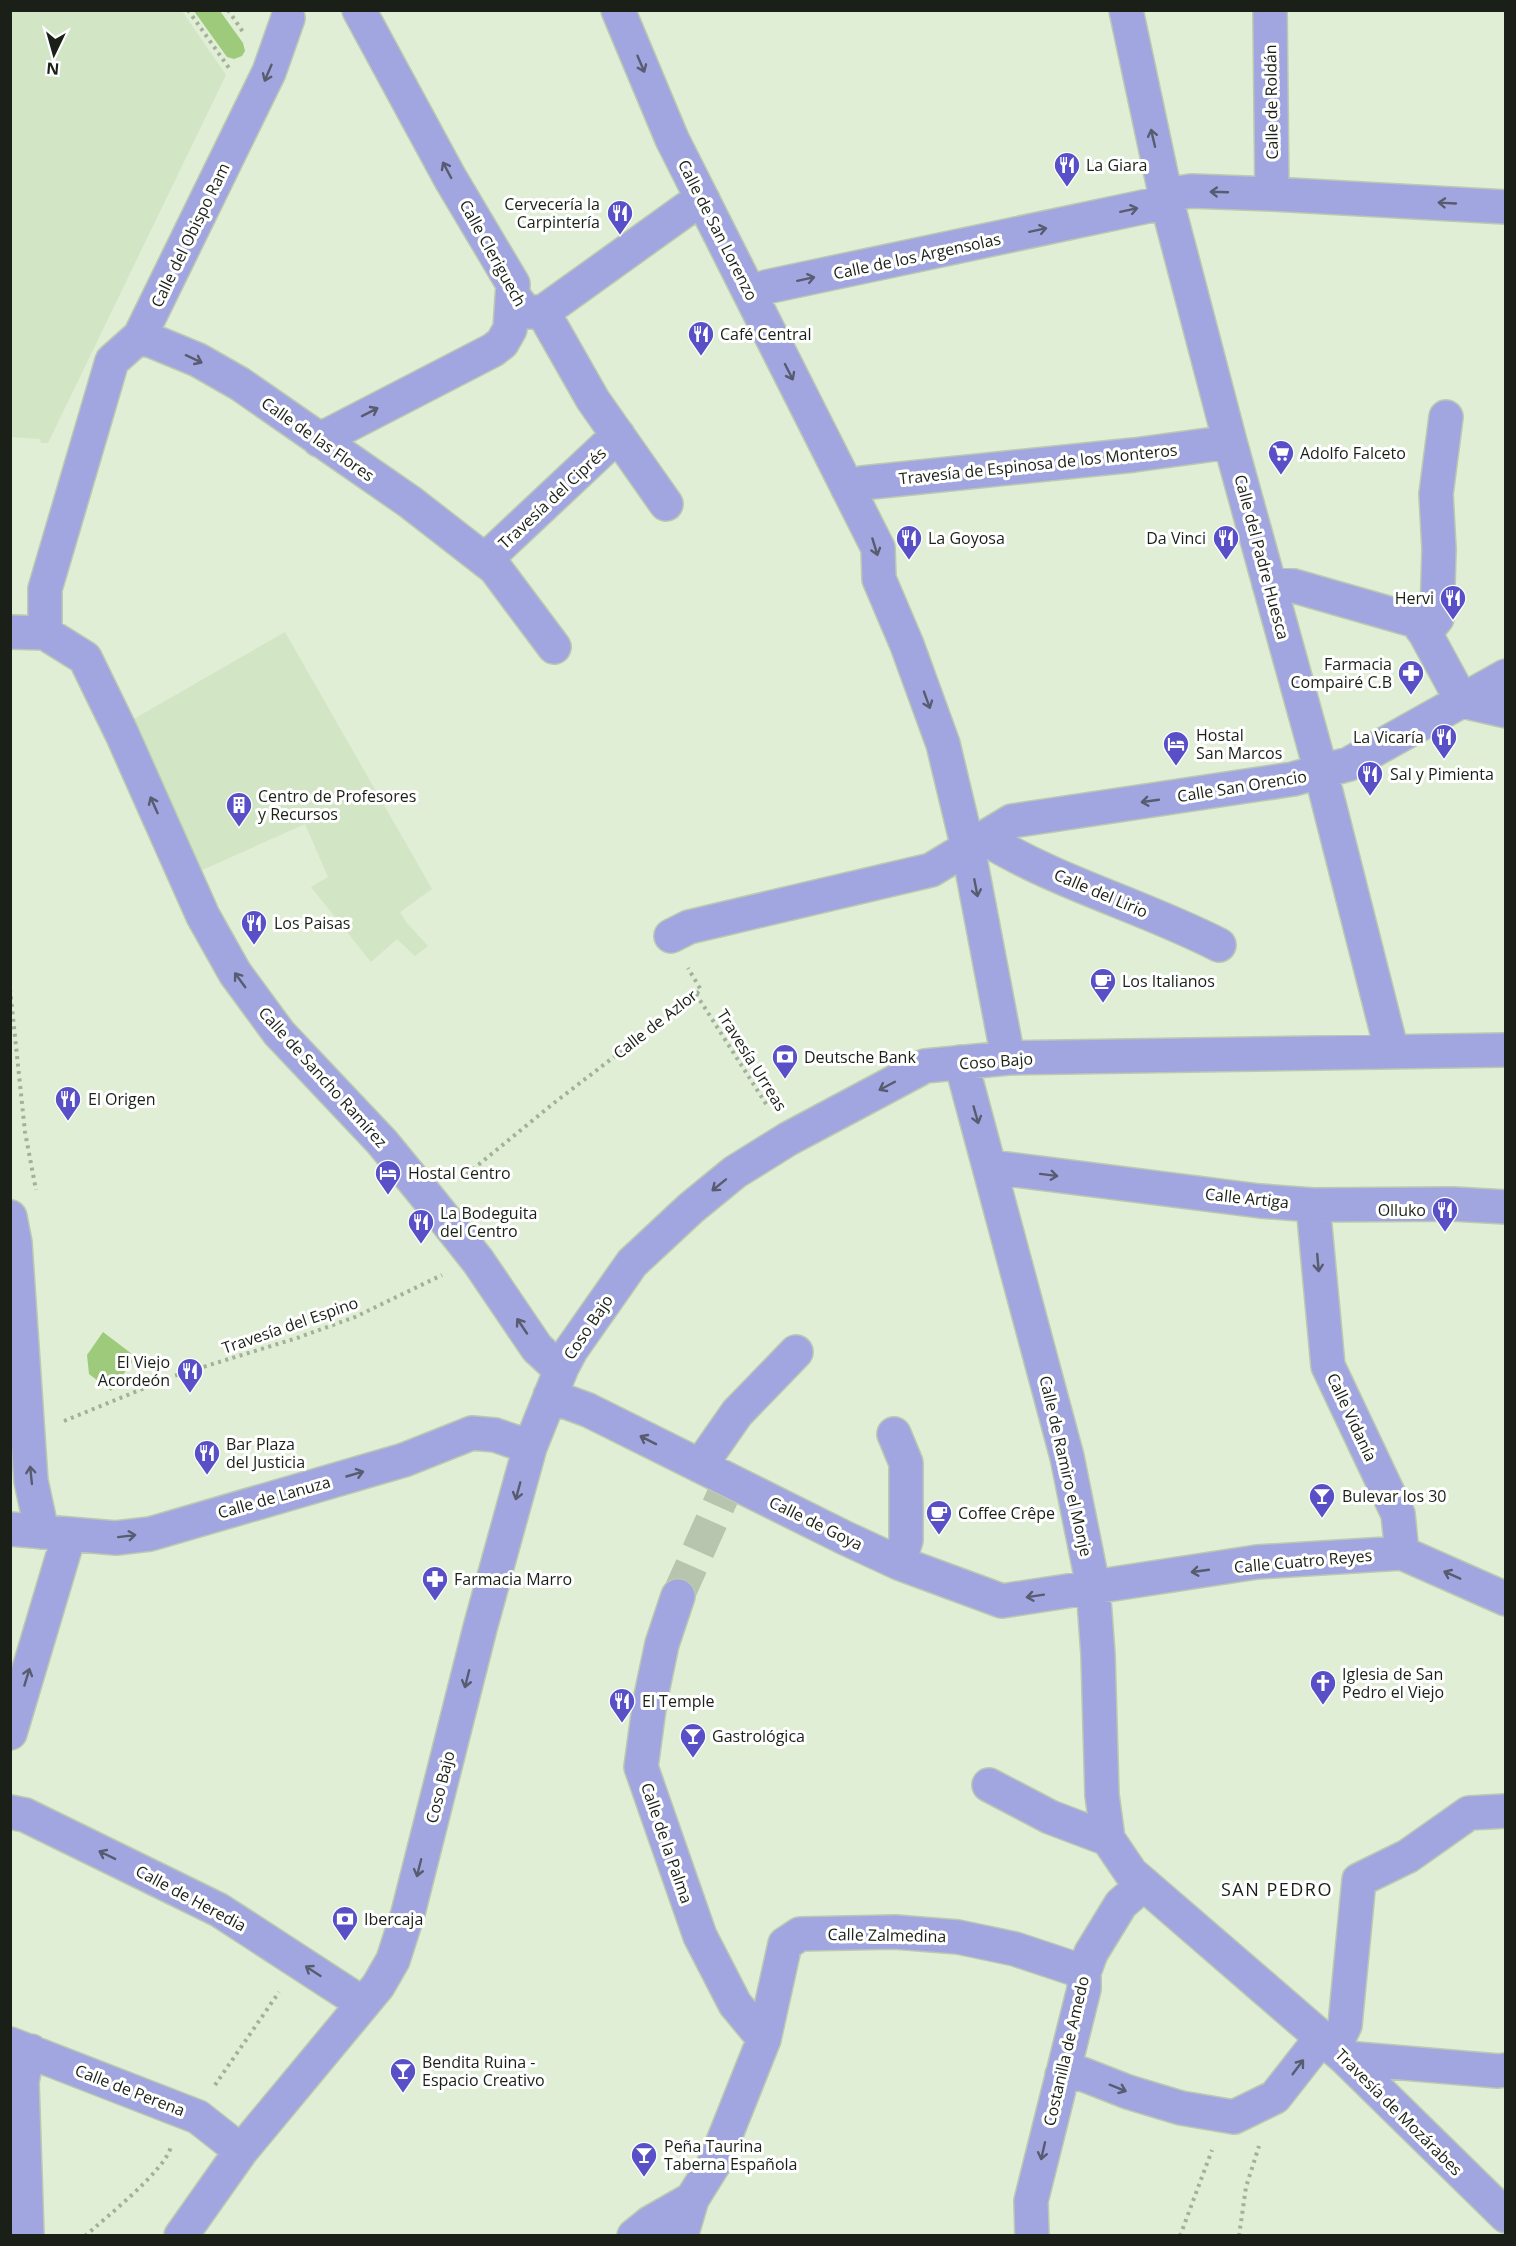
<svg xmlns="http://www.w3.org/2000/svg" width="1516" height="2246" font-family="'Open Sans',sans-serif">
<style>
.built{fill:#d2e5c5}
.green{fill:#9dcb7b}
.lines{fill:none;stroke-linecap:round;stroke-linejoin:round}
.street-tunnel{stroke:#b8c5ae;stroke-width:33;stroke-dasharray:33 16;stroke-linecap:butt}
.street-casing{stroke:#bcc9b2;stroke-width:36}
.path{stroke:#a3b09b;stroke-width:4;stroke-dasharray:3 4.5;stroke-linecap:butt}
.street{stroke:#a2a6e0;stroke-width:33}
.oneway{stroke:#575c71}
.labels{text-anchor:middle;stroke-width:6;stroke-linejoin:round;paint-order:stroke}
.street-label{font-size:16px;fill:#1a2017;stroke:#fff}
.poi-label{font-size:16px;fill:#1a2017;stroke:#fff;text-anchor:start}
.neighbourhood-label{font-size:18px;letter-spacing:1.5px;fill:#1a2017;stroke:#fff}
</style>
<rect width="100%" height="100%" fill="#dfeed4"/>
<!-- built -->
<path class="built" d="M10,11H182L226,75L48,443H41L40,439L11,437Z
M285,632L432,889L400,912L406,922L428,946L415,956L397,939L371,962L311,887L328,877L305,824L200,871L132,720Z"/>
<!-- green -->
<path class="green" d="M194,11H220L243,43L245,51L242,56L234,59L227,57Z
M103,1332L136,1357L111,1391L89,1374L87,1355Z"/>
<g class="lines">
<!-- street-tunnel -->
<path class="street-tunnel" d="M678,1596L729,1482"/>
<!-- street casing -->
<g class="street-casing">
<path id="street" d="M618,10L672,139L878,548L879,579L907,645L943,744L968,848L1008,1058
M1270,10L1272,194
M1166,195L1191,191L1272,194L1506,207
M1167,202L1230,442L1316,753L1392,1052
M513,295L525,312H543L593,400L666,504
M752,297L766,287L1167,202L1126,10
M543,312L688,208L703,200
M140,336L198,360L240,384L410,502L495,568L554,647
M319,440L493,350L502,343L510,329L513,284L450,178L359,10
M848,489L862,483L1134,455L1230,442
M485,560L618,435
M1269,584L1294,586L1416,621L1425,633L1462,701
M10,632L45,633L85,658L122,734L203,916L235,973L279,1033L382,1142L432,1203L478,1261L537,1348L552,1362L562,1367
M45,633V589L112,361L140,336L269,72L288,18
M1425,633L1437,618L1439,549L1436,494L1446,417
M1462,701L1506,711
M984,838C1057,883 1143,906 1219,945
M671,936L689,927L931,870L1012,821L1293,779L1349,764L1506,676
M961,1062L1067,1457L1093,1586L1098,1655L1102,1795L1108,1839L1131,1873L1345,2058L1506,2216
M991,1167L1260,1201L1313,1205L1453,1204L1506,1207
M1313,1205L1328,1366L1398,1514L1402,1553
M10,1217L15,1243L31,1481L42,1532
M550,1396L588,1410L845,1538L899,1563L1002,1601L1257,1562L1402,1553L1506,1599
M894,1434L906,1463V1540L899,1563
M700,1466L737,1413L796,1352
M10,1529L116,1538L150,1534L404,1460L472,1433L495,1435L530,1447
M678,1596L662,1644L650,1701L641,1767L700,1936L735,2004L764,2039
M10,1733L69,1535
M989,1785L1050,1817L1108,1839
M10,1812L25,1815L219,1910L362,2003
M10,2044L198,2117L241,2151
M1334,2048L1345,2025L1359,1880L1408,1856L1469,1813L1506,1811
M1345,2058L1498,2071L1506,2070
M1062,2075L1082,2074L1128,2092L1181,2108L1234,2117L1275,2097L1322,2037
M27,2236L22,2082L25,2065L31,2051
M181,2236L241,2151L378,1986L393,1960L408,1913L480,1628L530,1447L562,1367L571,1350L632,1263L691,1208L735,1172L788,1139L925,1066L1008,1058L1506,1050
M634,2236L650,2223L692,2199
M681,2236L692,2199L715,2162L764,2039L785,1944L800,1934L895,1932L958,1937L1015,1949L1084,1972
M1032,2236L1031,2201L1084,1989V1972L1091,1953L1121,1904L1144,1884"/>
</g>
<!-- path -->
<path class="path" d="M188,10L229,68
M228,10L243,32
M10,989L25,1132L36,1190
M696,994L768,1107
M461,1179L554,1103L701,990L688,968
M64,1421L174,1376L297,1338L355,1317L442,1275
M215,2085L279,1992
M85,2236C104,2219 167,2169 171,2146
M1180,2236L1212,2150
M1239,2236L1246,2187L1259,2146"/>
<!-- street -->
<use href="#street" class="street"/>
</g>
<!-- one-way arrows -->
<defs><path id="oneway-shaft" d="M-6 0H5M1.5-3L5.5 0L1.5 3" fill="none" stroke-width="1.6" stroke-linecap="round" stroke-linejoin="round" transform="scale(1.5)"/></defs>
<g class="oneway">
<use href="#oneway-shaft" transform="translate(641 64) rotate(67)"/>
<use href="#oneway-shaft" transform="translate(268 73) rotate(113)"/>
<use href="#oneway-shaft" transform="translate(1153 138) rotate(-103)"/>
<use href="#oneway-shaft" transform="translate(447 170) rotate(-118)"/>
<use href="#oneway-shaft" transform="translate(1219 192) rotate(-178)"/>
<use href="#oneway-shaft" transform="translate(1447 203) rotate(-177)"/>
<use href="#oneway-shaft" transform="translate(1129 210) rotate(-12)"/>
<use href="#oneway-shaft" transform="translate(1038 230) rotate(-12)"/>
<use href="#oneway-shaft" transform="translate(806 279) rotate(-12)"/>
<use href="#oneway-shaft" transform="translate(194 359) rotate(25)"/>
<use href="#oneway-shaft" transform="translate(789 372) rotate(63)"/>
<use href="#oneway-shaft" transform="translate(370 412) rotate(-27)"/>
<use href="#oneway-shaft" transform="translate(875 547) rotate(73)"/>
<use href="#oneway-shaft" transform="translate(927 700) rotate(70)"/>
<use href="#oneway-shaft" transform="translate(1150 801) rotate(172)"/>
<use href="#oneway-shaft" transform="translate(154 805) rotate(-114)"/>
<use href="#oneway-shaft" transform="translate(976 888) rotate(79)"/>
<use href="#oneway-shaft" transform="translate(240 980) rotate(-126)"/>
<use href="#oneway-shaft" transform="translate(887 1086) rotate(152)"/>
<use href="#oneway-shaft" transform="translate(976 1115) rotate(74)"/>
<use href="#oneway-shaft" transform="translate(1049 1175) rotate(7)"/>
<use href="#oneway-shaft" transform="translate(719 1185) rotate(141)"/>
<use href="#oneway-shaft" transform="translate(1318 1263) rotate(85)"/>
<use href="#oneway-shaft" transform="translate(522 1326) rotate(-124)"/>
<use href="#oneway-shaft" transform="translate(648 1440) rotate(-153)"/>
<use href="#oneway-shaft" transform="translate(355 1474) rotate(-16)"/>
<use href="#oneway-shaft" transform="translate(31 1475) rotate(-96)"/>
<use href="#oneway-shaft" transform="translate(518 1491) rotate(105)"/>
<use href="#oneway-shaft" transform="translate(127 1536) rotate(-7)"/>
<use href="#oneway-shaft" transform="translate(1200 1571) rotate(172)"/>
<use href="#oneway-shaft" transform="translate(1452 1575) rotate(-156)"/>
<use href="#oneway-shaft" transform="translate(1035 1596) rotate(171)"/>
<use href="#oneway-shaft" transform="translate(27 1677) rotate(-73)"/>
<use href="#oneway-shaft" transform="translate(467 1679) rotate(104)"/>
<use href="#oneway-shaft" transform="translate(107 1855) rotate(-154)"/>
<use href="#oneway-shaft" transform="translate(419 1868) rotate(104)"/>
<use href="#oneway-shaft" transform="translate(313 1971) rotate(-147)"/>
<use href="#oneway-shaft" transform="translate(1298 2067) rotate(-53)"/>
<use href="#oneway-shaft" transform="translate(1118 2088) rotate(22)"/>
<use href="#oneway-shaft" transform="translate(1043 2151) rotate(103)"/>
</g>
<!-- icons -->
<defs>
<g id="restaurant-pin" transform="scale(1.35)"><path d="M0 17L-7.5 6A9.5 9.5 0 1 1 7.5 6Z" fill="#5950c8" stroke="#fff"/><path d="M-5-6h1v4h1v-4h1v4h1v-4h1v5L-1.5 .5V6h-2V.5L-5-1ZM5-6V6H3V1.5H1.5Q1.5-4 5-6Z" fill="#fff"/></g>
<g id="supermarket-pin" transform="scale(1.35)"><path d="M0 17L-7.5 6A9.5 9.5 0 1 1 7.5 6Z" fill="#5950c8" stroke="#fff"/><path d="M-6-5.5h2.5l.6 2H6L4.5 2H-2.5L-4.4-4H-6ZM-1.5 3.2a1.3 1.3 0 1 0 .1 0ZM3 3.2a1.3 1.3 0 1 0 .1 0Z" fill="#fff"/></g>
<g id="pharmacy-pin" transform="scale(1.35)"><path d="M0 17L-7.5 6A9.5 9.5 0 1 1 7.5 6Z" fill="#5950c8" stroke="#fff"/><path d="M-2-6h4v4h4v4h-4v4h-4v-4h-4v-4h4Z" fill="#fff"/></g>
<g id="hotel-pin" transform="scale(1.35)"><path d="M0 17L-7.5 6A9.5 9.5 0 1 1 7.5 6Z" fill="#5950c8" stroke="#fff"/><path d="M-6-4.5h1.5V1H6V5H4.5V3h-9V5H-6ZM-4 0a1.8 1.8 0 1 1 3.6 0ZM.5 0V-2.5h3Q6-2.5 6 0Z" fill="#fff"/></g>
<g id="building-pin" transform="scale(1.35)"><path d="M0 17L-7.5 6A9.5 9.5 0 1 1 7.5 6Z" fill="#5950c8" stroke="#fff"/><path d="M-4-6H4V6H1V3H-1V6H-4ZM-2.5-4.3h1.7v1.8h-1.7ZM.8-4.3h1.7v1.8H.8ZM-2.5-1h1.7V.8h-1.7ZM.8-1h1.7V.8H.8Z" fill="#fff"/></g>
<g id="cafe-pin" transform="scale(1.35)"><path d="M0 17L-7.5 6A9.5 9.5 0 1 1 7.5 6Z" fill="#5950c8" stroke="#fff"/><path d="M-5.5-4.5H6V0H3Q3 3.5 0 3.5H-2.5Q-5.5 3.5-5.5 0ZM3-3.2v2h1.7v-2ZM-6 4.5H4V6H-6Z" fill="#fff"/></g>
<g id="bank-pin" transform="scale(1.35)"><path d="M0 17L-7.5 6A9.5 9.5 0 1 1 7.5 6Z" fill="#5950c8" stroke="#fff"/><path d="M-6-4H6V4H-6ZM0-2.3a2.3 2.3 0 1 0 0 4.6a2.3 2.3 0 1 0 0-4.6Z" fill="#fff"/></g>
<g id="bar-pin" transform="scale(1.35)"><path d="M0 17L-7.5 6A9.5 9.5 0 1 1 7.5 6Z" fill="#5950c8" stroke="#fff"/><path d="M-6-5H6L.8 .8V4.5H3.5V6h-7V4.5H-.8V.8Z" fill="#fff"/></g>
<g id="church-pin" transform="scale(1.35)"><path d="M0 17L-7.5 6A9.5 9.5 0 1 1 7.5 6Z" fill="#5950c8" stroke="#fff"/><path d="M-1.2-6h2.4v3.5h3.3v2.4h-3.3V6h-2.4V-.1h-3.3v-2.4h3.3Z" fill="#fff"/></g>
</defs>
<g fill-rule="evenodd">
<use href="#restaurant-pin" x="1067" y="165"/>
<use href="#restaurant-pin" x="620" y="213"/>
<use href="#restaurant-pin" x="701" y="334"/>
<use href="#supermarket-pin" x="1281" y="453"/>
<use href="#restaurant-pin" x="909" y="538"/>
<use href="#restaurant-pin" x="1226" y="538"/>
<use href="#restaurant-pin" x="1453" y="598"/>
<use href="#pharmacy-pin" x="1411" y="673"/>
<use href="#restaurant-pin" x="1444" y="737"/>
<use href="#hotel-pin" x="1176" y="744"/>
<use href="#restaurant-pin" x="1370" y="774"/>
<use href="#building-pin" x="239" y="805"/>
<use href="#restaurant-pin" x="254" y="923"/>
<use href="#cafe-pin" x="1103" y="981"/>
<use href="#bank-pin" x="785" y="1057"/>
<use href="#restaurant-pin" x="68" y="1099"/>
<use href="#hotel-pin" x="388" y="1173"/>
<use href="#restaurant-pin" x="1445" y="1210"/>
<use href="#restaurant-pin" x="421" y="1222"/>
<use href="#restaurant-pin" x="190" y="1371"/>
<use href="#restaurant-pin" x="207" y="1453"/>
<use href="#bar-pin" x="1322" y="1496"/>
<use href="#cafe-pin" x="939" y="1513"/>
<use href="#pharmacy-pin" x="435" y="1579"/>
<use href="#church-pin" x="1323" y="1683"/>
<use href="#restaurant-pin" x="622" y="1701"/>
<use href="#bar-pin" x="693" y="1736"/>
<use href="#bank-pin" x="345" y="1919"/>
<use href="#bar-pin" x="403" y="2071"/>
<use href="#bar-pin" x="644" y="2155"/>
</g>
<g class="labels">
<!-- street labels -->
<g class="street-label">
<text transform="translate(1271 102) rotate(-91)" y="6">Calle de Roldán</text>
<text transform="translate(718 230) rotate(63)" y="6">Calle de San Lorenzo</text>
<text transform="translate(190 235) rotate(-64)" y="6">Calle del Obispo Ram</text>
<text transform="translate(493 253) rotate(61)" y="6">Calle Cleriguech</text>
<text transform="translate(917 256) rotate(-12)" y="6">Calle de los Argensolas</text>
<text transform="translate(318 439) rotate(35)" y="6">Calle de las Flores</text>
<text transform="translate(1038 464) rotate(-6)" y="6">Travesía de Espinosa de los Monteros</text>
<text transform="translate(552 498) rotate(-43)" y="6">Travesía del Ciprés</text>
<text transform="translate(1262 557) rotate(75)" y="6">Calle del Padre Huesca</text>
<text transform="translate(1242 786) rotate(-9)" y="6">Calle San Orencio</text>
<text transform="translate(1101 893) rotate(23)" y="6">Calle del Lirio</text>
<text transform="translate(655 1024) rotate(-38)" y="6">Calle de Azlor</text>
<text transform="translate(752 1060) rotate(58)" y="6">Travesía Urreas</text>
<text transform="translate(996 1061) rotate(-4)" y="6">Coso Bajo</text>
<text transform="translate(323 1077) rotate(48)" y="6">Calle de Sancho Ramírez</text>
<text transform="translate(1247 1198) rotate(6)" y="6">Calle Artiga</text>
<text transform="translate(290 1325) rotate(-19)" y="6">Travesía del Espino</text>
<text transform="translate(588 1327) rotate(-56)" y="6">Coso Bajo</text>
<text transform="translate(1352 1417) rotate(65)" y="6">Calle Vidanía</text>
<text transform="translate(1066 1466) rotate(77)" y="6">Calle de Ramiro el Monje</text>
<text transform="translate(274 1497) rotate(-16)" y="6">Calle de Lanuza</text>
<text transform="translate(816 1523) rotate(26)" y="6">Calle de Goya</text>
<text transform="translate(1303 1561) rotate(-5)" y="6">Calle Cuatro Reyes</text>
<text transform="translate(440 1787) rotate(-76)" y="6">Coso Bajo</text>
<text transform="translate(667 1843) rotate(71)" y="6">Calle de la Palma</text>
<text transform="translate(191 1898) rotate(28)" y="6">Calle de Heredia</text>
<text transform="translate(887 1935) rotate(1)" y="6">Calle Zalmedina</text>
<text transform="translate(1066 2051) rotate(-77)" y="6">Costanilla de Amedo</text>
<text transform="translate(130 2090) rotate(21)" y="6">Calle de Perena</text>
<text transform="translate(1399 2112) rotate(45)" y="6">Travesía de Mozárabes</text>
</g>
<!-- poi labels -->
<g class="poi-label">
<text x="1086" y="171">La Giara</text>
<text x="600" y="210" text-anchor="end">Cervecería la<tspan x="600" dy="18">Carpintería</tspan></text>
<text x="720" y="340">Café Central</text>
<text x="1300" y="459">Adolfo Falceto</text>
<text x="928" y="544">La Goyosa</text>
<text x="1206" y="544" text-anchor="end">Da Vinci</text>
<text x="1434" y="604" text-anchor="end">Hervi</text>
<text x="1392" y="670" text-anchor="end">Farmacia<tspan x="1392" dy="18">Compairé C.B</tspan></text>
<text x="1196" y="741">Hostal<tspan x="1196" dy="18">San Marcos</tspan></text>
<text x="1424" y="743" text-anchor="end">La Vicaría</text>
<text x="1390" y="780">Sal y Pimienta</text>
<text x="258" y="802">Centro de Profesores<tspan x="258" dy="18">y Recursos</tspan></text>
<text x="274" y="929">Los Paisas</text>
<text x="1122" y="987">Los Italianos</text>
<text x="804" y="1063">Deutsche Bank</text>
<text x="88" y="1105">El Origen</text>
<text x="408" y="1179">Hostal Centro</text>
<text x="1426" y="1216" text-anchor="end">Olluko</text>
<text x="440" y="1219">La Bodeguita<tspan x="440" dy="18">del Centro</tspan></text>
<text x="170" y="1368" text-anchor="end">El Viejo<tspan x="170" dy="18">Acordeón</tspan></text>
<text x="226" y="1450">Bar Plaza<tspan x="226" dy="18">del Justicia</tspan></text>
<text x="1342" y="1502">Bulevar los 30</text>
<text x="958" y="1519">Coffee Crêpe</text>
<text x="454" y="1585">Farmacia Marro</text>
<text x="1342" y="1680">Iglesia de San<tspan x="1342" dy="18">Pedro el Viejo</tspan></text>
<text x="642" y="1707">El Temple</text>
<text x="712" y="1742">Gastrológica</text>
<text x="364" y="1925">Ibercaja</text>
<text x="422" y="2068">Bendita Ruina -<tspan x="422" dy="18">Espacio Creativo</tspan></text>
<text x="664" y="2152">Peña Taurina<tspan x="664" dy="18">Taberna Española</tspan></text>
</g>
<!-- neighbourhood labels -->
<g class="neighbourhood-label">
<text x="1277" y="1896">SAN PEDRO</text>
</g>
</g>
<!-- border -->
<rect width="1516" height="2246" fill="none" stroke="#1a2017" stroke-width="24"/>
<!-- north arrow -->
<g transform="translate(54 54) rotate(185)" stroke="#ffffff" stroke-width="4.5" paint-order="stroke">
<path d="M0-4.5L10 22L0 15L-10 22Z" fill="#1a2017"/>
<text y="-9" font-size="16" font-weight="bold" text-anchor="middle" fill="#1a2017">N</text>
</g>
</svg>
